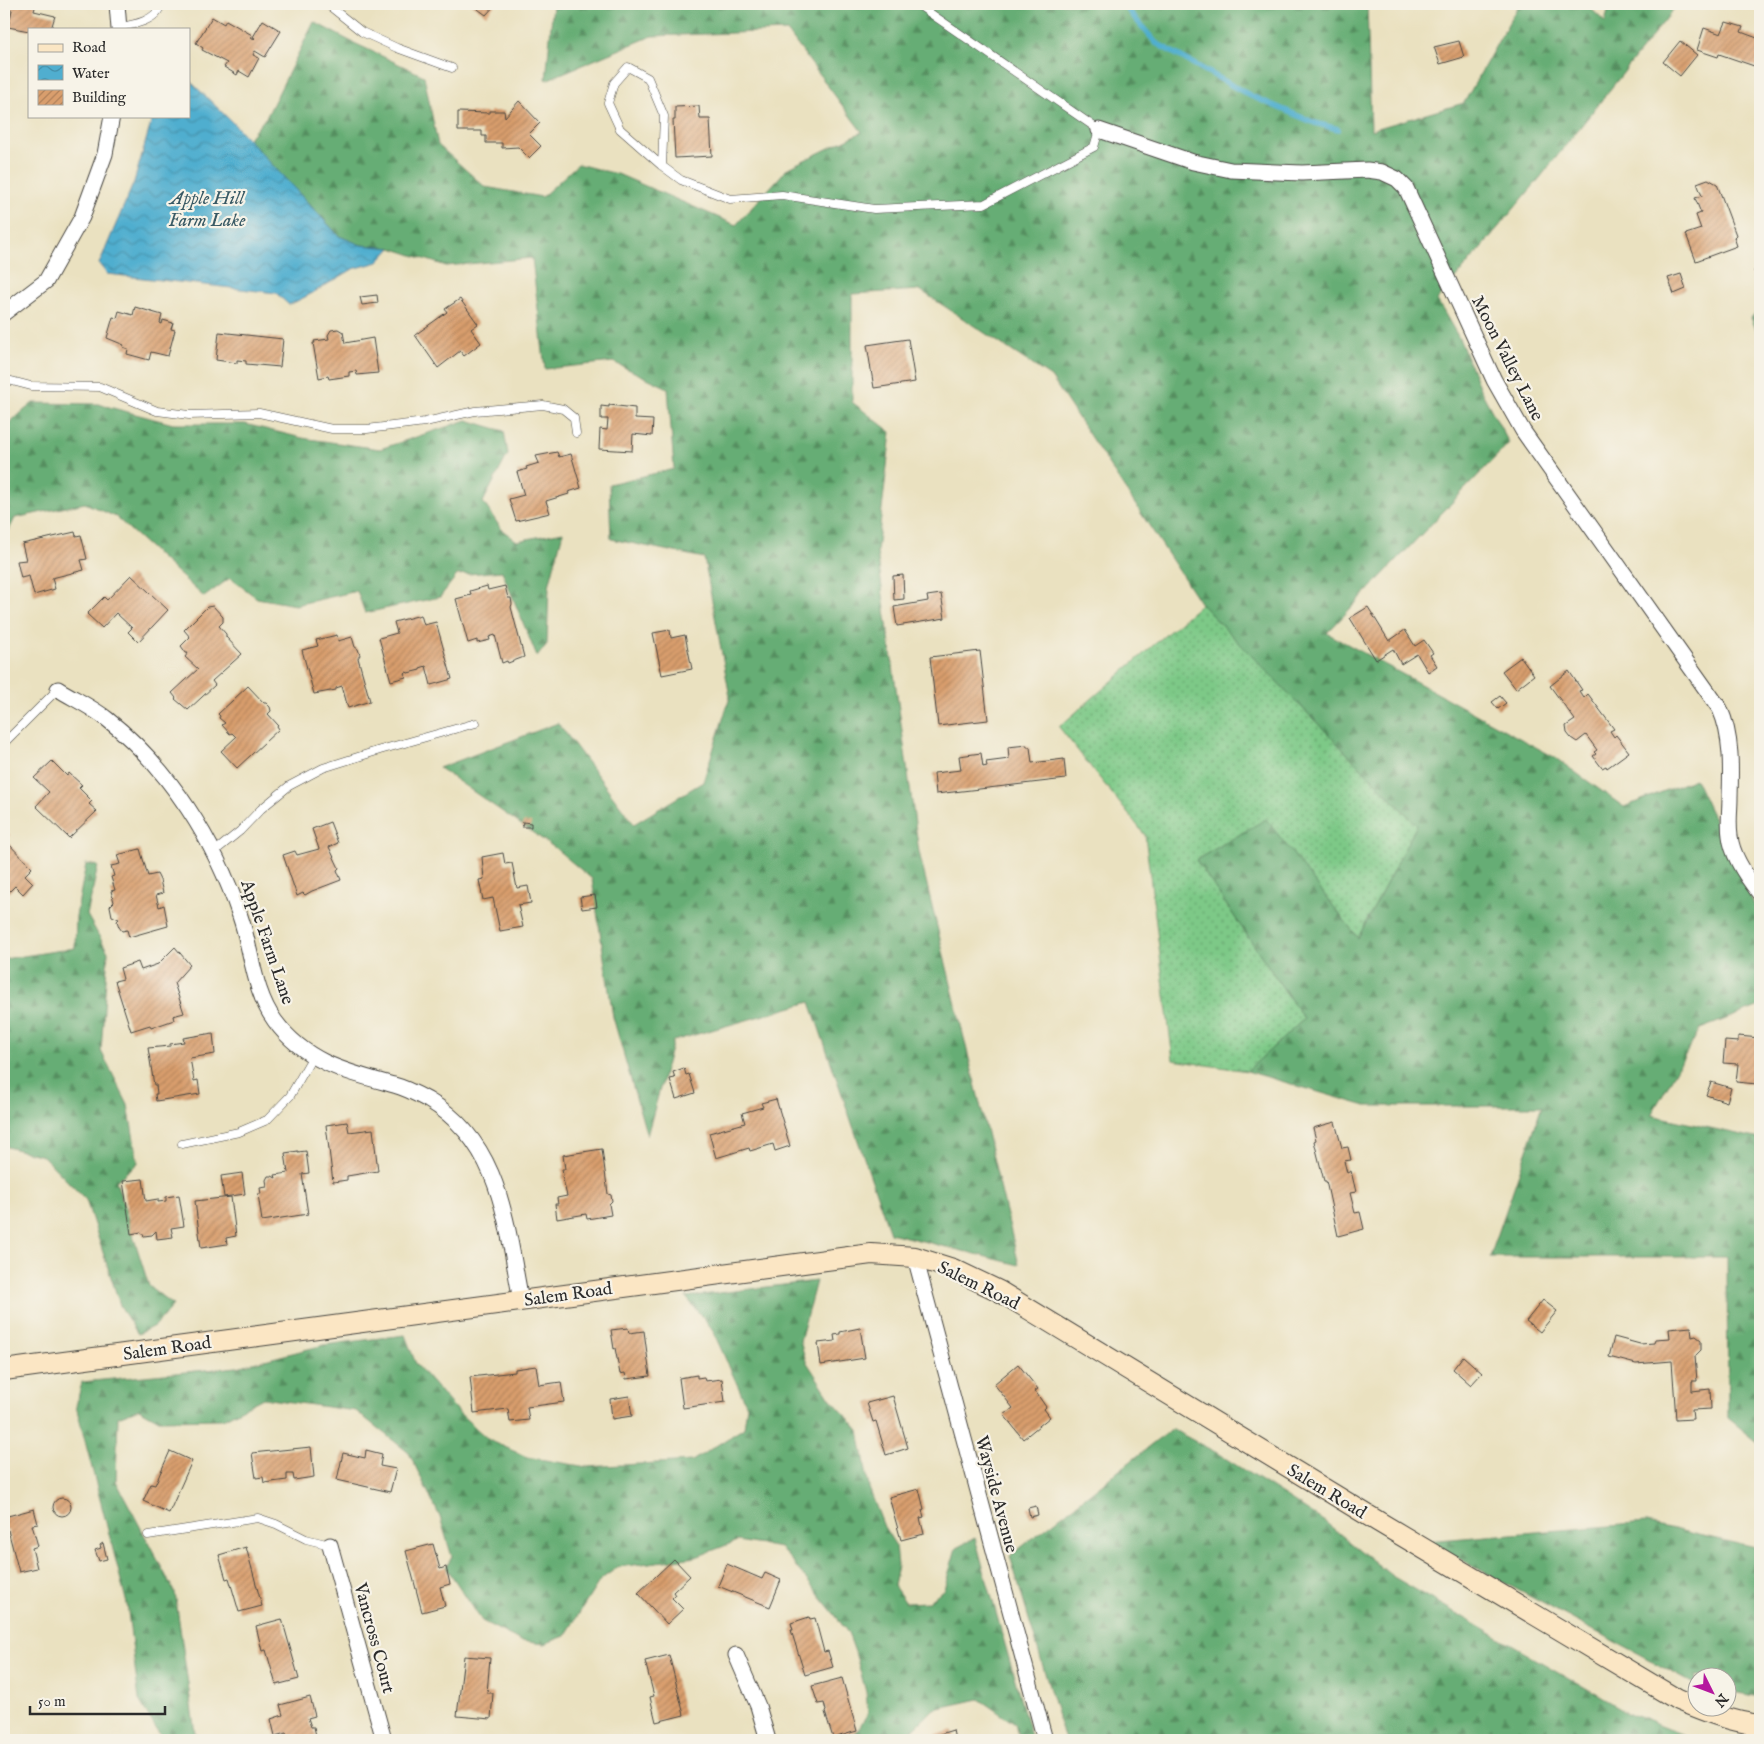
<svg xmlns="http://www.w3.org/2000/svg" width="1764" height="1744" font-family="'IM FELL English',serif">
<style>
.grass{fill:url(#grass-dots);stroke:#547a59}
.forest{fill:url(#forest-firs);stroke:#486c50}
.water{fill:url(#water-waves);stroke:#3e6c7d}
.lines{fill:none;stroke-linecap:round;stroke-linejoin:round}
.stream{stroke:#50aecf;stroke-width:5.5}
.building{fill:url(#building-hatch)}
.lane-casing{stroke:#484641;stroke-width:9}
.street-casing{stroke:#484641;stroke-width:17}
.secondary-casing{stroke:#484641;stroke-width:22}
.lane{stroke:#fff;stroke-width:8}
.street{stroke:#fff;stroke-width:15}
.secondary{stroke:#fbe6c4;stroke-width:20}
.labels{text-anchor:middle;stroke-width:4.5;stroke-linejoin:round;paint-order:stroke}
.street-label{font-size:18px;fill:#2b2b2b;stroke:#f7f3e8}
.water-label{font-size:19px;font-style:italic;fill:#385964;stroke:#f7f3e8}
</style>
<defs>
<pattern id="grass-dots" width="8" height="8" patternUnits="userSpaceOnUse" patternTransform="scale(1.25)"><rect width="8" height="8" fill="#7dc987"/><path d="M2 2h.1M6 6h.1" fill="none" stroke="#67a36f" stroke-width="1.8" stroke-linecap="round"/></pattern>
<pattern id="forest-firs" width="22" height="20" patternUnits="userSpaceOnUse" patternTransform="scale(1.25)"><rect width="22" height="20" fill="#66ad74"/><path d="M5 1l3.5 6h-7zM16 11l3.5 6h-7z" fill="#548d5f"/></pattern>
<pattern id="water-waves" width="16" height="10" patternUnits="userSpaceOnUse" patternTransform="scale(1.25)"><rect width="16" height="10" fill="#50aecf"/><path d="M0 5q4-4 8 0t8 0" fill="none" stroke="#438ea8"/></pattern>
<pattern id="building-hatch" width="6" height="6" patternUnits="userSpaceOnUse" patternTransform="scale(1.25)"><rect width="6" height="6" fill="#d99e6d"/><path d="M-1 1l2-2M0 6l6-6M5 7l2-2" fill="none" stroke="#b0815a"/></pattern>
</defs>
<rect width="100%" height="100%" fill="#f7f3e8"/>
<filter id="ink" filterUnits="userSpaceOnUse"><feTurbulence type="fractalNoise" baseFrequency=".02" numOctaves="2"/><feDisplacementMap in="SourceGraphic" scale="10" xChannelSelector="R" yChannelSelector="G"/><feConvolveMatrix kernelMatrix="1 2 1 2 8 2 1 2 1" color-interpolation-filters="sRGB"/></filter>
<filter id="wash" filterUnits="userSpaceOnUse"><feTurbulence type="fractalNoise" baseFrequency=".0096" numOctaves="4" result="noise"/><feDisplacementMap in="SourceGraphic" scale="20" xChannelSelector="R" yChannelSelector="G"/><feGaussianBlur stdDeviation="1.12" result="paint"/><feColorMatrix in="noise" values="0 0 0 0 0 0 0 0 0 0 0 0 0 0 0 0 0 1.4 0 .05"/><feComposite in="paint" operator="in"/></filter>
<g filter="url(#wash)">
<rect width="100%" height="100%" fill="#eae1c0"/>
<!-- grass -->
<path class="grass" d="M1201,604L1417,825L1358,938L1266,820L1196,860L1304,1019L1247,1071L1173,1060L1145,835L1059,727Z"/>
<!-- forest -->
<path class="forest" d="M553,4H1367L1371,130L1464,103L1519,4H1586L1605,22L1610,4H1678L1539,179L1437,300L1459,338L1480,389L1509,443L1327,633L1554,757L1624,807L1695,779L1760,917V1006L1700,1029L1651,1115L1760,1139V1444L1728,1418L1727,1257H1490L1542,1106H1366L1247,1071L1304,1019L1196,860L1266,819L1358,938L1417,825L1201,604L1051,377L920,290L852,294V402L891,432L877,552L919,852L1019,1265L890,1233L810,1002L673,1041L647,1136L613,1017L592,879L555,848L439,768L558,723L634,824L703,782L730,697L704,558L611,539L609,484L674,469L668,388L613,362L545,369L532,258L446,266L391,248L361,245L339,236L248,139L267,116L314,22L350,41L424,76L438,145L485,187L542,197L578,164L620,175L736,225L788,168L862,132L787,31L652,36L546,80Z
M1760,307V338L1751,318Z
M33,403L98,404L173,424H245L302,438L380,449L467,420L504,431L508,454L483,502L502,530L517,541L563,532L549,586L547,644L537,657L502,571L457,575L440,597L365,613L357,591L295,605L257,598L230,578L204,597L116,517L85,503L15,518L4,540V427Z
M86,864L98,866L87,915L108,952L101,1051L128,1105L138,1163L116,1181L149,1286L173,1305L156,1325L138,1334L121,1308L86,1200L43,1156L7,1147L4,1091V959L75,948L76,916Z
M816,1281L800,1341L806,1361L830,1398L859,1430L869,1488L884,1527L896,1546L898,1566L894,1586L906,1603L928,1602L944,1589L956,1548L975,1538L1032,1740H1019L1015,1724L979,1699L934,1709L903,1740H847L857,1731L868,1713L866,1692L855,1652L848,1633L835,1615L781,1548L737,1541L696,1557L618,1567L600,1580L565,1636L544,1644L521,1641L482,1621L446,1567L452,1557L440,1517L409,1453L356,1411L263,1398L223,1419L159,1420L139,1409L118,1417L116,1481L175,1593L196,1740H163L139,1700L127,1604L76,1406L82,1382L237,1367L324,1345L405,1335L416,1364L457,1411L489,1440L527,1457L587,1467L692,1461L744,1428L747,1406L712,1329L686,1297Z
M1172,1429L1217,1453L1325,1522L1392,1576L1631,1714L1696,1740H1065L1010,1556Z
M1647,1523L1760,1549V1698L1727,1692L1726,1676H1696V1685L1426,1541Z"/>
<!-- water -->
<path class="water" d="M189,80L232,122L339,236L361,245L391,248L378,262L353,269L309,295L289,305L276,293L107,274L99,264L134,182L153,116H189Z"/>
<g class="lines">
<!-- stream -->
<path class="stream" d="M1123,4L1156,43L1251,96L1315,123L1338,129"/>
</g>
<g id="blocks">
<!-- building -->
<path class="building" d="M4,4H36L34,11L55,16L51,29H29V31L8,27L12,10L4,8Z
M471,4H496L486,15Z
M212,17L224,24L226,20L252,35L251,37L254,39L255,38L253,37L263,20L281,31L265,57L255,51L253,55L259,58L249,77L239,71L237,75L224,67L227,63L202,50L203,48L196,43Z
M1726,22L1743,27L1741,32L1760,39V68L1719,54L1718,57L1697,50L1704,28L1721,34Z
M1459,41L1464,57L1440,64L1434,47Z
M1680,41L1697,55L1680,76L1663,62Z
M519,101L540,123L529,134L541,146L529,158L518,147L502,148V143H486V136H482V131H458V112L490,113V111H504L505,117Z
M699,106L700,119H710L712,156L675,158L673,120H675V107Z
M1708,179L1717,184L1736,235L1734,237L1737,246L1696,261L1686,234L1701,229L1696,215L1701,213L1695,198L1702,196L1697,183Z
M1758,254H1760V274L1754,272Z
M1681,274L1686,289L1674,294L1668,278Z
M377,295L378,303L362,305L360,297Z
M460,299L478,324L471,329L481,343L464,356L460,351L438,368L415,335L447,312L445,309Z
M135,307L162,315L160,323L162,324L163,320L173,323L171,329L175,330L168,356L151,352L149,360L127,354L128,349L123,347L124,345L107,338L113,317L117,318L119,311L133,315Z
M338,329L343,332L345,343L373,338L378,373L357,375L356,371L349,372V376L329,379L328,376L319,378L313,343H315L314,341L329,339L328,335L331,330Z
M219,332L283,339L280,367L246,364V361L237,360V363L216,360Z
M908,339L915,382L874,388L867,345Z
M609,405L635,408V419L653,420L652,436L633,434L632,451L599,449L600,429L607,430L608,419H601V406L609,407Z
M557,452L559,457L571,454L581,488L568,492L569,494L546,501L550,513L516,521L509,499L524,495L517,472L527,469L526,467L539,463L536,456Z
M75,532L76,536L81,535L87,559L81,560L84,570L52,578L55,589L34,595L29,576L21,578L17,561L26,560L22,544Z
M131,575L168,610L138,642L128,632L132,628L116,613L102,628L87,614L104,597L107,600Z
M903,575L904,599L894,600L893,576Z
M487,586L488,590L505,586L508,598H511L512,604L511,607L524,657L508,663L507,661L502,663L495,635L489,637L490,640L477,643V640L468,643L456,599L471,595L470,591Z
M941,594L945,618L897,626L894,607L928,601L927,596Z
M213,606L223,617V622L219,626L226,634V637L242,654L212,681L215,685L188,710L175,699L176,698L172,693L198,669L185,657L188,653H186L181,646L190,637L184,630L207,607Z
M1368,607L1389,641L1405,630L1415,646L1424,640L1433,653L1430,655L1437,666L1428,672L1417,654L1401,664L1393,649L1376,660L1350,618Z
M421,615L424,625L436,622L452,679L431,685L426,666L420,668V670L408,673L407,672L404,673L406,677L391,681L379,638L397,633L394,622Z
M670,630L671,638L685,635L692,669L662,675L653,633Z
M337,635L338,641L352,637L355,647L358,649L360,655L358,658L370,701L348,708L342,686L336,688V690L314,694L302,650L318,646L316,640Z
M980,651L988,720L938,726L930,657Z
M1521,657L1534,675L1516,689L1502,671Z
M1569,671L1582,690L1579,691L1584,698L1588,694L1614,729L1610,731L1614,737L1616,735L1629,752L1607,768L1606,766L1602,768L1593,756L1596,754L1594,752L1597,750L1586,735L1577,742L1571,738L1567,733L1566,726L1575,720L1550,686Z
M248,686L264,703H266L270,707L271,711L268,714L278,725L277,726L279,729L237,768L221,751L236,737L232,733L230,734L222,725L225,723L219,718L220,716L218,714Z
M1500,696L1506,703L1498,709L1492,702Z
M1027,745V747H1030L1032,763L1064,759L1066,779L936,794L934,773L961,770L959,756L981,753L983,767L987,766L986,762L1009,759L1008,747Z
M52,761L67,776L69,773L82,785L79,788L92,801L89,804L97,811L69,838L36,806L49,792L34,778Z
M330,822L338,843L329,847L339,868L337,870L341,880L312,891L305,895L303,893L297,896L283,855L295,851L297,855L319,849L312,829Z
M523,822L531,823V827H522Z
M4,829L10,835L5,840L32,868L25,875L33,883L23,894L15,886L5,896L4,895Z
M140,849L148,876L157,874L160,880L163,893L156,895L159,907L164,905L168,926L129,937L127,930L122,931L119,927L117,921L119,919L112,916L110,906L114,902L111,891L115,890L111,877L114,876L111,866L120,864L117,855Z
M503,853L505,864L512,863L517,888L528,886L531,903L518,905L523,927L500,931L493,898L483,900L479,880L484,879L482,857Z
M595,895L597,907L582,909L580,897Z
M175,947L190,965L174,983L184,1013L173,1016L174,1020L151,1028L150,1025L131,1031L115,981L123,979L120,968L138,962L141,970L158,964Z
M213,1033L215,1054L190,1058L194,1081L198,1080L200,1094L156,1101L155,1094H157L156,1085H154L148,1048L170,1046V1044L184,1042L183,1038Z
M1738,1036L1760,1038V1074H1758L1757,1084L1736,1082L1738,1064L1723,1063L1725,1041L1738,1042Z
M684,1068L686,1075L689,1074L695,1093L676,1099L670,1079L675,1078L673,1072Z
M1711,1082L1731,1088L1727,1102L1706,1095Z
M776,1099L790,1146L775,1151L773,1144L750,1151L749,1148L716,1158L709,1133L745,1123L742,1113L763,1107L761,1103Z
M347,1122L349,1132L373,1129L378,1171L347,1176V1180L333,1182L326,1125Z
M1335,1122L1342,1148L1348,1147L1351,1160L1344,1161L1347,1173L1351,1171L1356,1192L1350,1193L1355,1213L1360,1212L1364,1229L1338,1236L1326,1181H1324L1314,1141L1316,1140L1313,1128Z
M602,1149L608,1194L611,1195L612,1201L609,1204L611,1215L587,1219L586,1214L557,1219L555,1204H558L557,1198L567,1196L562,1176H563L562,1169H565L563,1155Z
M298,1151V1152L306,1151L309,1173L302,1174L308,1214L262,1221L258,1194H261L260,1188L267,1187L266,1180L268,1176H272L276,1178L275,1175L288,1173L285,1153Z
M242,1173L245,1194L224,1197L221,1176Z
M143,1179L146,1201L158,1199V1202L166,1201V1197L179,1195L184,1226L171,1228L173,1237L157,1239L156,1231L152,1235L144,1236L141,1232L131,1234L123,1181Z
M231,1197L236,1236L226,1238L227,1244L201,1248L195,1201Z
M1543,1300L1557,1311L1540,1332L1526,1321Z
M1691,1327L1692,1337L1696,1336L1701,1340V1350L1695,1356L1697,1381H1692V1391L1710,1389L1711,1409L1692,1410L1693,1419L1676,1420L1672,1361L1636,1364L1609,1357L1614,1337L1640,1344L1654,1343L1655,1339L1670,1338L1669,1329Z
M628,1328L629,1333L644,1331L650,1376L626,1379L625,1373L620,1374L615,1348L614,1349L611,1330Z
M860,1328L865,1358L821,1365L818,1343L835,1341L834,1335L840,1334V1332Z
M1463,1356L1482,1373L1471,1385L1453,1369Z
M1018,1364L1038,1389L1035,1391L1046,1407L1044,1409L1050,1417L1023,1439L1004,1415L1013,1408L994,1384Z
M536,1366L539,1385L561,1382L564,1402L527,1407L529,1420L510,1422L508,1409L474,1413L470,1377L515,1372V1369Z
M697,1375V1378L704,1377L705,1381L722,1379L725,1402L683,1408L679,1378Z
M629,1396L632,1416L612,1419L610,1399Z
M893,1396L908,1448L886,1455L876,1421L873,1422L867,1403Z
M311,1447L314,1477L294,1480L293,1474H287V1480L264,1483L263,1477L256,1478L252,1453Z
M366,1450L382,1454L380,1466L396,1469L390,1492L337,1480L343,1453L365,1458Z
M170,1451L192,1461L169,1513L143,1501L151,1484L155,1485Z
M919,1489L924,1509L922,1510L924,1517L920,1518L924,1534L901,1540L889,1497Z
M53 1507a9 9 0 1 1 18 0a9 9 0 1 1-18 0Z
M1036,1506L1038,1515L1030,1517L1028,1508Z
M34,1509L38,1524L32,1525L38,1546L32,1548L37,1568L19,1572L8,1530L6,1531L4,1517Z
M103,1543L107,1559L99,1561L95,1550L101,1548L100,1545Z
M433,1544L440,1569L446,1567L450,1584L440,1587L445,1606L422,1612L406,1551Z
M246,1547L262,1606L239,1612L229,1578L226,1579L219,1555Z
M674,1559L690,1576L673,1592L675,1595L672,1598L683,1609L667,1624L638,1593Z
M727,1564L762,1579L765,1573L781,1580L770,1607L718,1586Z
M809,1617L810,1619L815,1618L824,1652L828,1651L833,1667L805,1675L791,1630H793L791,1623Z
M282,1619L299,1679L276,1685L266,1650L262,1651L256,1626Z
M669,1655L684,1715L656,1722L650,1697L654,1696L645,1661Z
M464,1656L490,1658L487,1693H493L491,1719L457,1716Z
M842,1678L857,1731L833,1738L825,1712L826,1711L824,1703L818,1704L812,1686Z
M310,1697L315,1716L308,1718L311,1727H314L317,1740H288L286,1733L275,1736L271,1719L283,1715L280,1705Z
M953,1730L955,1740H924V1739Z"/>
</g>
</g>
<g filter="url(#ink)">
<use href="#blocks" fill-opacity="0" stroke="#484641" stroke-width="1"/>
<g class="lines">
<!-- lane casing -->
<g class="lane-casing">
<path id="lane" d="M327,4L362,32L397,48L452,68
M119,27C133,25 157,21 161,4
M662,166L664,116L648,78L628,67L614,83L608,103L620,129L662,166L681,180L730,199L782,195L874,209L984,204L1094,147L1099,130L917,4
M4,379L31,386L100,387L157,411L189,415L259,413L332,429H367L425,422L475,411L543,405L563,409L574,418L576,433
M4,743L58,689
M214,852L240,831L261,809L289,786L323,768L380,750L476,723
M182,1144L239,1132L267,1120L290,1096L313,1056
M148,1535L258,1518L276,1524L306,1539L330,1545"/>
</g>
<!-- street casing -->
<g class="street-casing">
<path id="street" d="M117,4L119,29
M1099,130L1193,162L1231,170L1302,173L1367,170L1382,172L1397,179L1406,188L1494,380L1523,431L1720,709C1732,736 1731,768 1730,797C1730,810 1728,823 1730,836C1732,856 1748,879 1760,894
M4,313L46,281L82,217L105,154L112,116
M58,689C74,699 92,707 107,719C170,769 215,841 240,916C252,950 253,991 275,1021C306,1063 347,1072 394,1085C406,1088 417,1094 428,1100C502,1143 506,1225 521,1300
M915,1257L1045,1740
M330,1545L384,1740
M736,1655L758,1706L768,1740"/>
</g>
<!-- secondary casing -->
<g class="secondary-casing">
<path id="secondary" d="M4,1370L871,1254L915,1257L953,1269L999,1291L1379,1522L1678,1700C1704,1711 1732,1722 1760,1725"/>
</g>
<!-- lane -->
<use href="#lane" class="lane"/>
<!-- street -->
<use href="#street" class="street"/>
<!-- secondary -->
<use href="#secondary" class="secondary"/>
</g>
</g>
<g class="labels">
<!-- street labels -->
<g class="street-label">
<text transform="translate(1508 358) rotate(63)" y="6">Moon Valley Lane</text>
<text transform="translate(268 942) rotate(71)" y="6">Apple Farm Lane</text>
<text transform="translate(979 1285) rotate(26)" y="6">Salem Road</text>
<text transform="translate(568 1294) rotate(-8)" y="6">Salem Road</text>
<text transform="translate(167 1348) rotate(-8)" y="6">Salem Road</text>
<text transform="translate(1327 1491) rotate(31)" y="6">Salem Road</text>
<text transform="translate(997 1494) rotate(75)" y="6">Wayside Avenue</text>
<text transform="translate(375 1638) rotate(75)" y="6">Vancross Court</text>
</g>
<!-- water labels -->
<g class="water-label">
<text x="207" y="204">Apple Hill<tspan x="207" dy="22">Farm Lake</tspan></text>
</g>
</g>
<!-- margin -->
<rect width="1764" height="1744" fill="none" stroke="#f7f3e8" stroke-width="20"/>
<!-- legend -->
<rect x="28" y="28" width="162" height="90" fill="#f7f3e8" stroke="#a5a39c"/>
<rect x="38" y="44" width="25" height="8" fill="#fbe6c4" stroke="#a5a39c"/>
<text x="72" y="52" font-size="15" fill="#2b2b2b">Road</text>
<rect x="38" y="65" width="25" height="15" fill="url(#water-waves)" stroke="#a5a39c"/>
<text x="72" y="78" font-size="15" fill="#2b2b2b">Water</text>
<rect x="38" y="90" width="25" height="15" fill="url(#building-hatch)" stroke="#a5a39c"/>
<text x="72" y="102" font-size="15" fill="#2b2b2b">Building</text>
<!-- north arrow -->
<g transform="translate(1712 1692) rotate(132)"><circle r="24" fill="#f7f3e8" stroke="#a5a39c"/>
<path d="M0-4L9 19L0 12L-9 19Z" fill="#b5179e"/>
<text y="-8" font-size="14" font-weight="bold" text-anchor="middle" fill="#2b2b2b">N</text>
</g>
<!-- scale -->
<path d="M30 1706v8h135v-8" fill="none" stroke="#2b2b2b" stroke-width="2.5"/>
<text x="38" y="1706" font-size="15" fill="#2b2b2b" stroke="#f7f3e8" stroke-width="4" paint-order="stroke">50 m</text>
</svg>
